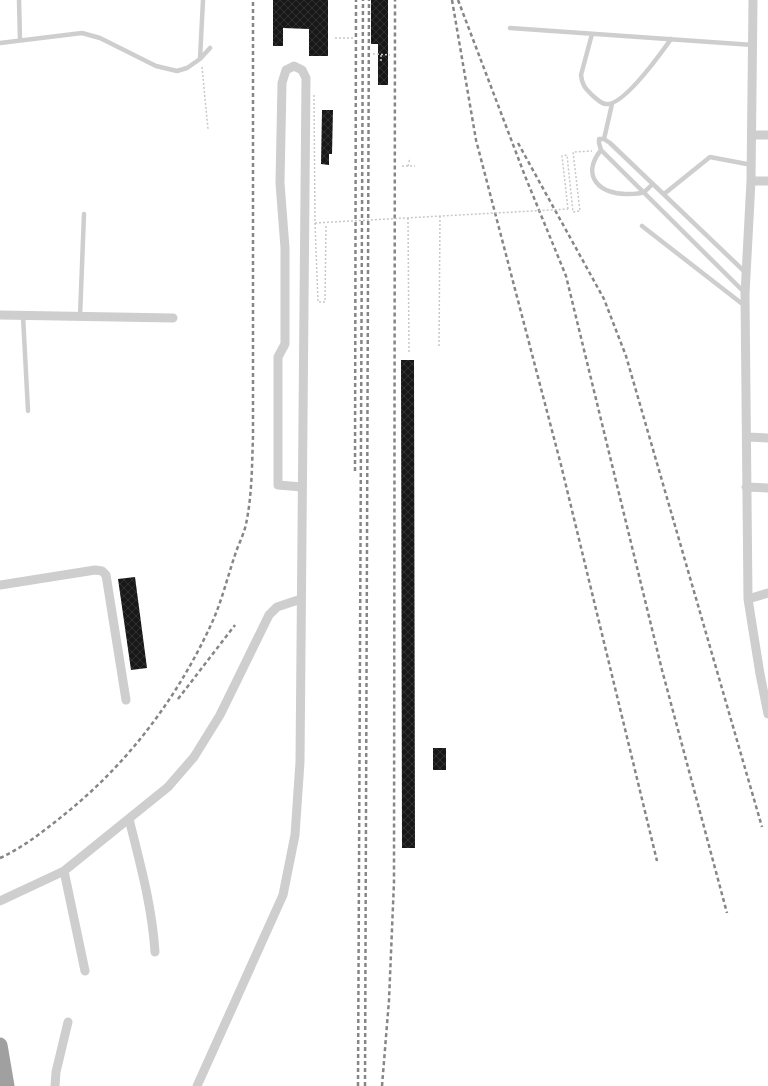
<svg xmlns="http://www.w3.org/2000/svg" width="768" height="1086" font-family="Mulish,sans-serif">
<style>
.building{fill:url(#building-cross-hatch)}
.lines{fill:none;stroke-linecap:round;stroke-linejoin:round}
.path{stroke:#c8c8c8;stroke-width:1.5;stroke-dasharray:2 2;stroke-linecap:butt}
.service{stroke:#cecece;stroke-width:4.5}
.minor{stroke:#cecece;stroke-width:9}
.trunk{stroke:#a0a0a0;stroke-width:15}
.rail{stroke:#868686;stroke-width:2.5;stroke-dasharray:4 3;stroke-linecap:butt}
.path-bridge{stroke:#c8c8c8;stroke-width:1.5;stroke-dasharray:2 2;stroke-linecap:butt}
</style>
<defs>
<pattern id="building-cross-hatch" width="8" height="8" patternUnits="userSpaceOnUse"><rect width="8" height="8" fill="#181818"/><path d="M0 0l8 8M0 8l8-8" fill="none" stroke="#313131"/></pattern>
</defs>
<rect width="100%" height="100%" fill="#fff"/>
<!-- building -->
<path class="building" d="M273,0H328V56H309V29L283,28V46H273Z
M371,0H388V85H378V44H371Z
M322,110H333L332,154H329V165L321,164Z
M401,360H414L415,848H402Z
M135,577L147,668L131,670L118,579Z
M433,748H446V770H433Z"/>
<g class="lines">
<!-- path -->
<path class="path" d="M335,38H353
M373,54L390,55
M381,61V54
M202,67L208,129
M402,166H415
M408,166L410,158
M568,209L562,156L567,155L573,212L580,211L573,152L592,151
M408,218L409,352
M315,223L318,302H325L326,226
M439,346L440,216"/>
<!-- service -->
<path class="service" d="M19,0L20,40
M510,28L753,45
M592,34L581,75C582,86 586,89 593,96C597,99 601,104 606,104C624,106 661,53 671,39
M0,43L82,33L100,38L156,66L177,71L187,68L200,59L210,48
M200,59L203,0
M604,139L612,104
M601,150C580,176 600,195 628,194C633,194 640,194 644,192C647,190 650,186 653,184
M664,194L710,157L752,165
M642,226L745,306
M744,292L601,150L599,143V139H604L610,143L746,273
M23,316L28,411
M80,317L84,214"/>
<!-- minor -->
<path class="minor" d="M753,0L751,181L745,294L748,599L760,674L768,714
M752,135H768
M751,181H768
M0,315L173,318
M747,437L768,438
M746,487L768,488
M0,585L95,570L102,571L106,575L126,700
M748,599L768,593
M129,819C140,863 152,906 155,952
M64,871L85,971
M0,901L64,871L168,787L194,757L220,715L269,615L277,607L301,599
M55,1086L56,1072L68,1022
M197,1086L283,895L295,835L300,762L306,78L302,70L294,66L286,70L282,83L280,183L285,248V344L278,357V485L302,487"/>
<!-- trunk -->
<path class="trunk" d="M0,1045L7,1086"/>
<!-- rail -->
<path class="rail" d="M452,0L476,140L561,465L657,861
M458,0L525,176L566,276L662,670L727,913
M518,143L604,299L626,356L762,827
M355,471L356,0
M178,699L235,625
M0,858C24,847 45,830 65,814C127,764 175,701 209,629C221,605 227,578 236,552C239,543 244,534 246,524C252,496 252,465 253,436V0
M358,1086L363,0
M365,1086L369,0
M382,1086L389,1000L394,882L395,0"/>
<!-- path-bridge -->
<path class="path-bridge" d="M314,95L315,223L568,209"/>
</g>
</svg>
